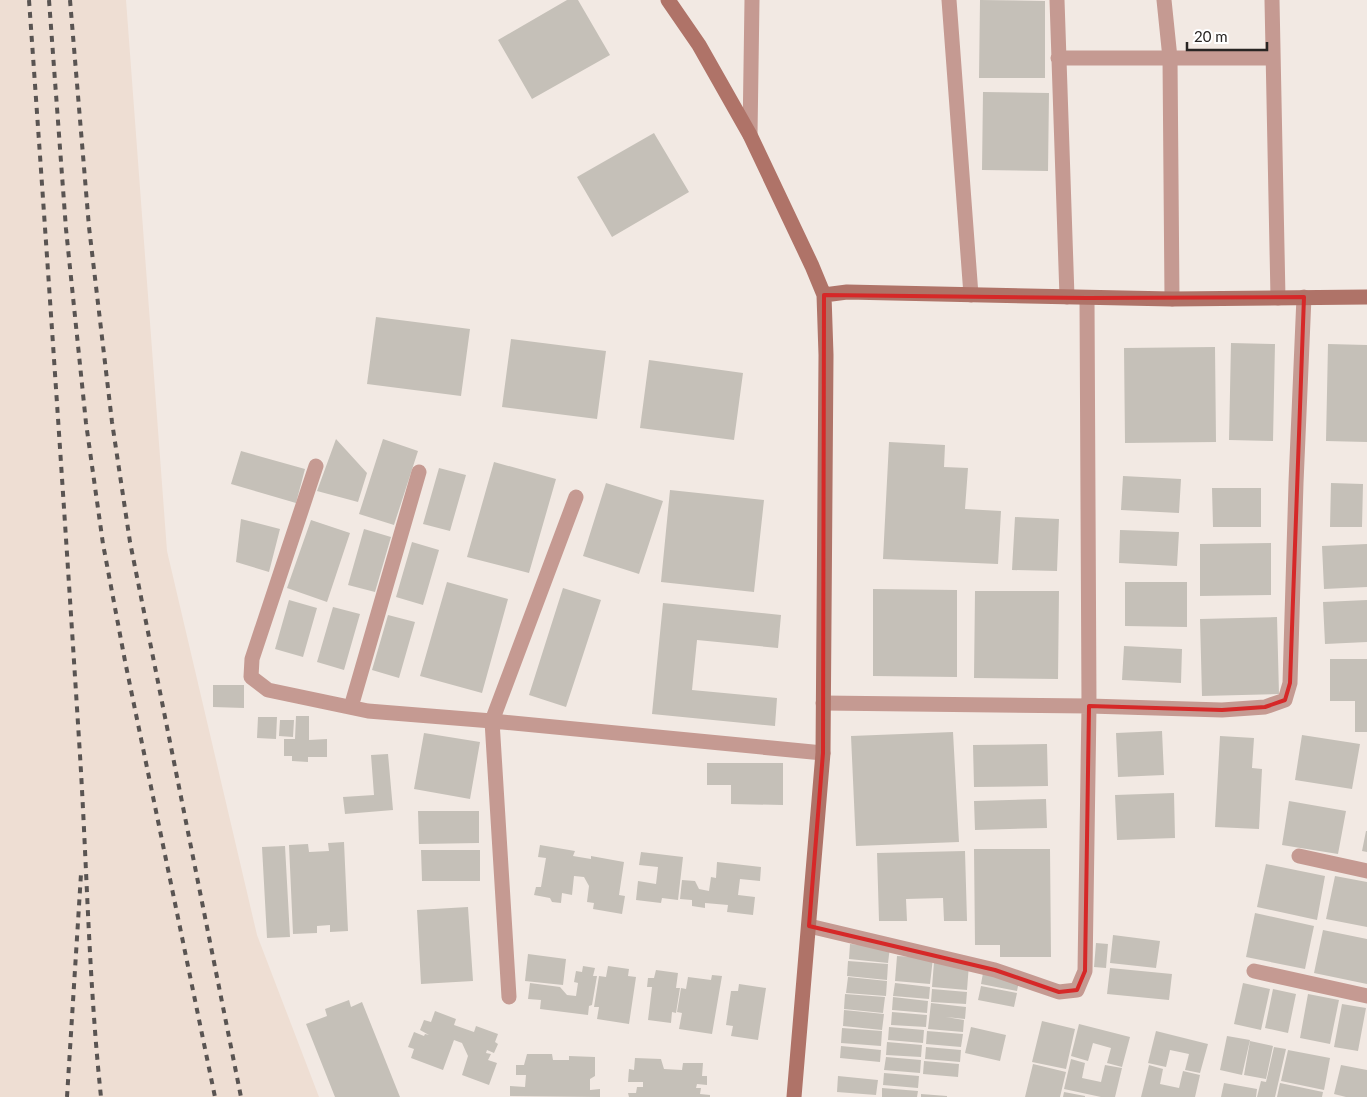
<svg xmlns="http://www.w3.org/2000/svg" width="1367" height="1097" font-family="Lato,sans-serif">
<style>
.built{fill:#eeded3}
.building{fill:#c5c0b8}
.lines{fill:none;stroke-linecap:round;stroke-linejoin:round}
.street{stroke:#c59a92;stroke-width:15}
.secondary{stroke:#af7368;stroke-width:15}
.rail{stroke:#595452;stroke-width:4;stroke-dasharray:6 6;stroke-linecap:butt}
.marked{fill:none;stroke:#d62828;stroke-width:4;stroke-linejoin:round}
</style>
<rect width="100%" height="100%" fill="#f2e9e3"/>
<!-- built -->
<path class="built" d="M0,0H126L167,551L257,935L319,1097H0Z"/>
<!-- building -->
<path class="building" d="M567,0H578L610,55L532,99L498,40Z
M980,0L1045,1V78H979Z
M983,92L1049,93L1048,171L982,170Z
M654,133L689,192L612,237L577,177Z
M376,317L470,329L461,396L367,384Z
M511,339L606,351L597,419L502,407Z
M1231,343L1275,344L1273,441L1229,440Z
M1328,344L1367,345V442L1326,441Z
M1215,347L1216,442L1125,443L1124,348Z
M649,360L743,373L734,440L640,428Z
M336,439L367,473L358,502L317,491Z
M383,439L418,451L394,525L359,514Z
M889,442L945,445L944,467L968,468L965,509L1001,511L998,564L883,559Z
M241,451L305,469L296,503L231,484Z
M494,462L556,479L529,573L467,557Z
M439,468L466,475L450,531L423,524Z
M1123,476L1181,479L1179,513L1121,510Z
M606,483L663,501L639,574L583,556Z
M1331,483L1363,484L1362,527H1330Z
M1212,488H1261V527H1213Z
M670,490L764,500L754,592L661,582Z
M1015,517L1059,519L1057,571L1012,570Z
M241,519L280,529L269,572L236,562Z
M311,520L350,533L327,602L287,588Z
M364,529L391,537L375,592L348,585Z
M1120,530L1179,532L1177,566L1119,563Z
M412,542L439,550L423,605L396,597Z
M1271,543V595L1200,596V544Z
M1367,544V587L1324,589L1322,546Z
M447,582L508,599L482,693L420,676Z
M1125,582H1187V627L1125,626Z
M563,588L601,600L566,707L529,695Z
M873,589L957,590V677L873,676Z
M975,591H1059L1058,679L974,678Z
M289,600L317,608L303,657L275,649Z
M1367,600V642L1325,644L1323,602Z
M663,603L781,615L778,648L697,640L692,690L777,698L775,726L652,714Z
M333,607L360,614L344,670L317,662Z
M388,615L415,622L399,678L372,670Z
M1277,617L1279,694L1202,696L1200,619Z
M1124,646L1182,649L1181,683L1122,680Z
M1330,659H1367V732H1355V701H1330Z
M213,685H244V708L213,707Z
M296,716H309V740L327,739V757H308V762L292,761V756H284V739H295Z
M258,717H277L276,739L257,738Z
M280,720H294L293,737L279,736Z
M1162,731L1164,775L1118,777L1116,733Z
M953,732L959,842L856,846L851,736Z
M424,733L480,742L470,799L414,789Z
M1302,735L1360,744L1352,789L1295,780Z
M1220,736L1254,738L1252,768L1262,769L1259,829L1215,827Z
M1047,744L1048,786L974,787L973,745Z
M388,754L393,810L345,814L343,797L374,795L371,755Z
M707,763H783V805L731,804V785H707Z
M1174,793L1175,838L1117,840L1115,795Z
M1046,799L1047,828L975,830L974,801Z
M1289,801L1346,811L1338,854L1282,845Z
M418,811H479V843L419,844Z
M1366,831H1367V852L1362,851Z
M344,842L348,931L330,932V925L317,926V933L293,934L289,845L308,844L309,852L329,851L328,843Z
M540,845L575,851L573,856L591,859V856L624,862L619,895L625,896L622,914L593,909L594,903L587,902L589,886L584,877L574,876L572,895L562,893L561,903L552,902L550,898L534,895L536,887H541L546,858L538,857Z
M285,846L290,937L267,938L262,847Z
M974,849H1050L1051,957H1000V945H975Z
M421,850H480V881H422Z
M965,851L967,921H944L943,898L906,899L907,921H879L877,853Z
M641,852L683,857L678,900L662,898L661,903L636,900L638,881L656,884L658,867L639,865Z
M717,862L761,867L760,881L740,879L738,895L755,897L753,915L727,912L728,905L705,903V908L692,906V900L680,899L682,880L695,881L699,889L709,891L711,877L716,878Z
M1266,864L1325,876L1317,920L1257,907Z
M1335,876L1367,882V927L1326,919Z
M468,907L473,981L421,984L417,910Z
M1255,913L1314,926L1305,969L1246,957Z
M1323,930L1367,939V984L1314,973Z
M1113,935L1160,941L1156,968L1110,963Z
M1096,943L1108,944L1106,968L1094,967Z
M850,944L890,947L888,963L849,959Z
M528,954L566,959L563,985L525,981Z
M897,956L933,958L930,984L895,981Z
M848,961L888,964L887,980L847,976Z
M934,962L969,964L967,990L932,987Z
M583,966L595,968L593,976H597L592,1005L589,1006L588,1015L540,1009L541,1000L528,999L530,983L560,987L567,995L576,996L578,983L574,982L576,971L582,972Z
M608,966L629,969L628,976L636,977L629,1024L597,1019L599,1007H594L599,976L606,977Z
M1110,968L1172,974L1169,1000L1107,994Z
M656,970L678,973L676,988H680L676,1013L672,1012L671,1023L648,1020L652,987H647L648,978H654Z
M983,973L1019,981L1017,991L981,984Z
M712,975L722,976L712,1034L679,1029L682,1013L677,1012L681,988L686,989L688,977L711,980Z
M848,977L887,981L886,996L846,993Z
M895,983L930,987L929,999L893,996Z
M1243,983L1270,989L1261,1030L1234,1024Z
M739,984L766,988L758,1040L731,1036L733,1026L726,1025L731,991H738Z
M981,986L1017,993L1014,1007L978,1000Z
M932,989L967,992L966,1004L931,1002Z
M1273,989L1296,994L1288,1033L1265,1028Z
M845,994L885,997L883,1013L844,1009Z
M1308,994L1339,1000L1330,1044L1300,1038Z
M893,997L928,1001L927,1013L892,1010Z
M349,1000L351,1007L362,1002L400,1097H335L306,1024L327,1016L325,1009Z
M931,1003L966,1007L965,1019L946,1017L964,1020L963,1032L928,1029Z
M1342,1004L1366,1008L1358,1051L1334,1047Z
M844,1010L884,1014L882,1030L843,1026Z
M435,1011L456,1019L454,1025L474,1032L476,1026L498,1034L495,1042L498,1044L494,1053L487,1050L486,1053L491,1054L488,1060L497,1063L489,1085L462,1075L468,1056L462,1043L454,1040L443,1070L411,1058L414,1049L408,1047L414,1032L424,1036L425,1034L429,1035L420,1030L424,1020L431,1022Z
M892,1012L927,1015L926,1027L891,1025Z
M1042,1021L1075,1029L1066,1069L1032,1062Z
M1079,1024L1130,1037L1122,1067L1107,1063L1111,1048L1093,1043L1088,1061L1071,1056Z
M889,1027L924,1030L923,1043L888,1040Z
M971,1027L1006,1035L1000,1061L965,1053Z
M842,1028L882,1031L881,1046L841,1043Z
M927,1031L963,1034L961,1047L926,1044Z
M1156,1031L1208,1044L1200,1073L1185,1070L1189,1054L1170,1050L1166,1067L1148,1063Z
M1227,1036L1250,1040L1242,1075L1220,1070Z
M1250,1041L1273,1046L1266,1079L1244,1075Z
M887,1042L922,1045L921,1057L886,1055Z
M841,1046L881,1050L880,1062L840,1058Z
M926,1047L961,1050L960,1062L925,1059Z
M1274,1047L1286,1049L1275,1097H1257L1261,1081L1266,1082Z
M1288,1050L1330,1058L1324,1090L1281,1081Z
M527,1054H552L553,1060H569V1056L595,1057V1076L590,1079V1090L600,1089V1097L510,1096V1086L525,1087L526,1075H516V1065H524Z
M886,1057L921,1060L920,1073L884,1070Z
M635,1058L661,1059L664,1069L682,1070L683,1063H703L702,1076H707V1085L697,1084L696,1088H701L700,1094L710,1095V1097H629L628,1093H636L637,1087H643V1082H628L629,1069L634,1070Z
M1071,1059L1085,1063L1082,1078L1101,1082L1105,1065L1122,1068L1115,1097H1101L1064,1089Z
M924,1061L959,1064L958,1077L923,1074Z
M1033,1064L1066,1072L1060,1097H1025Z
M1149,1065L1163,1069L1160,1084L1179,1088L1183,1071L1200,1075L1195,1097H1141Z
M1341,1065L1367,1070V1097H1346L1334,1094Z
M884,1073L919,1076L918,1088L883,1085Z
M838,1076L878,1080L876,1095L837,1092Z
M1224,1083L1257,1089L1256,1097H1221Z
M1280,1083L1323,1092L1322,1097H1277Z
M882,1088L918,1091L917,1097H882Z
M1064,1092L1085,1096V1097H1063Z
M921,1094L947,1096V1097H921Z"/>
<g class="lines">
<!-- street -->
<path class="street" d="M949,0L971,295
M1057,0L1067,297
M1164,0L1170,58L1172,299
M1272,0L1278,298
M1058,58H1272
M750,135L752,0
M1087,298L1089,706L1222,710L1265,707L1285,700L1290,683L1296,483L1304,297
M316,466L252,659L251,677L268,690L368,711L492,721L823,753
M351,707L419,472
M1299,856L1367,871
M809,926L995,970L1059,992L1077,990L1085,971L1089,706L823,703
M1254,971L1367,996
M509,997L492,721L576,497"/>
<!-- secondary -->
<path class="secondary" d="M668,0L699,45L750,135L812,266L824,295L826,355L823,753L794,1097
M824,295L847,292L1172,299L1367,297"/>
<!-- rail -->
<path class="rail" d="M29,0C47,252 64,503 80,755C87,869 89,984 101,1097
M49,0L66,229L86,423L103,544L125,661L215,1097
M70,0L89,227L112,422L130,542L241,1097
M67,1097L81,874"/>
</g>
<!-- marked area -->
<path class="marked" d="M824,295L1087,298L1304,297L1290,683L1285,700L1265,707L1222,710L1089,706L1085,971L1077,990L1059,992L995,970L809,926L823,753Z"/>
<!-- scale -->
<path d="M1187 42v8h80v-8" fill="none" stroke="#282523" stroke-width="2.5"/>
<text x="1194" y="42" font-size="15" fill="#282523" stroke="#ffffff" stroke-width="4" paint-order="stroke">20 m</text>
</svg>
